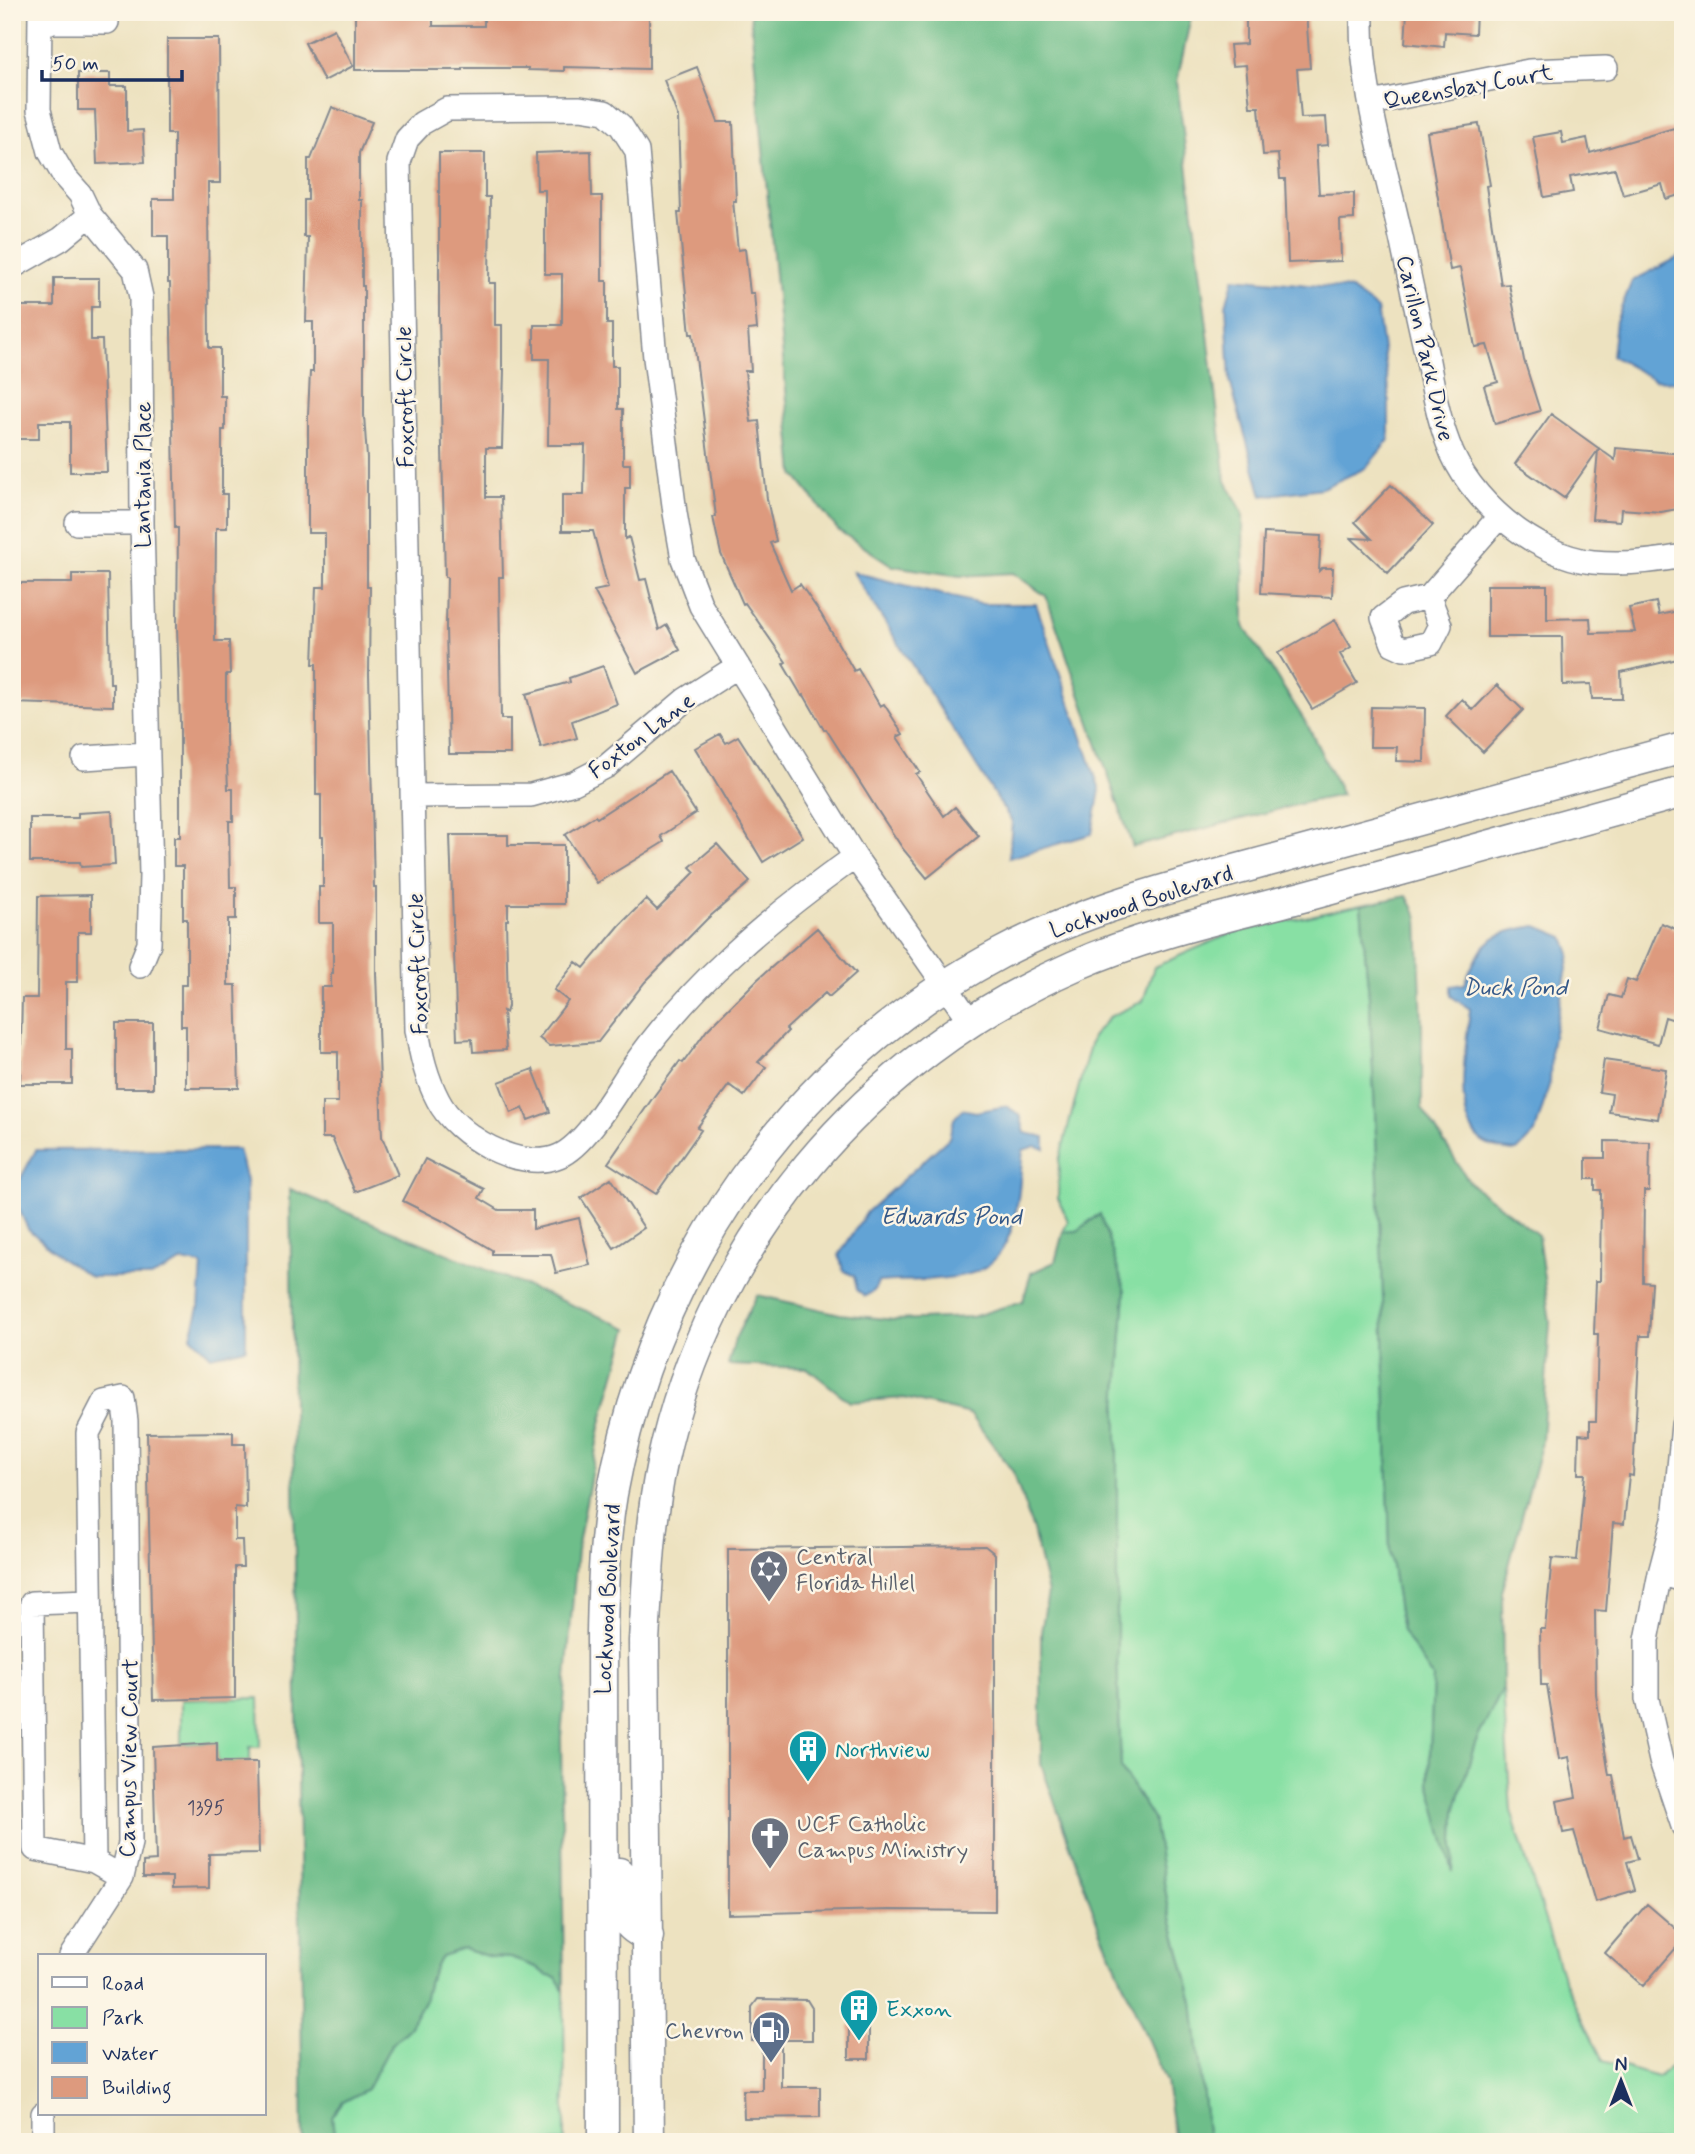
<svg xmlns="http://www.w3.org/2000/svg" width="1695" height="2154" font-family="Mynerve,sans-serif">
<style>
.green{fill:#88e0a4;stroke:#528881;stroke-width:2}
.forest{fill:#6ebe8a;stroke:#447674;stroke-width:2}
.water{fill:#62a3d5;stroke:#3e699a;stroke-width:2}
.building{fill:#dd9a7e}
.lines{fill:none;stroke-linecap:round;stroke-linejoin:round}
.minor-casing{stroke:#84888f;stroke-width:26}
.major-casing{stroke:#84888f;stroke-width:33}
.minor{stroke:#fff;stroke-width:23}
.major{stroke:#fff;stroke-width:30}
.labels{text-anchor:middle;stroke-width:5;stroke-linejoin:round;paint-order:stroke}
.number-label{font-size:19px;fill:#4c4a66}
.street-label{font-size:23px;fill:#1b2f5e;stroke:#fcf5e5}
.worship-label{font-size:23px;fill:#5b616d;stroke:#fcf5e5;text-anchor:start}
.culture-label{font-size:23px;fill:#0d838f;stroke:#fcf5e5;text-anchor:start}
.service-label{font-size:23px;fill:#4e5e75;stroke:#fcf5e5;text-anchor:end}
.water-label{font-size:24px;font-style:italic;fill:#345888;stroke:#fcf5e5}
</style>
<rect width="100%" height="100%" fill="#fcf5e5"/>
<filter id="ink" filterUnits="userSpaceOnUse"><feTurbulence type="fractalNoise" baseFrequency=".0143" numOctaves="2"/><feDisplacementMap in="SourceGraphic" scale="14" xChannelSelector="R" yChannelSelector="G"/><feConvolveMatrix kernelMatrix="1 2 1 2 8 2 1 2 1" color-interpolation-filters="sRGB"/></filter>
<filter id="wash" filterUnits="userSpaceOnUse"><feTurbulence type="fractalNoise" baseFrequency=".00686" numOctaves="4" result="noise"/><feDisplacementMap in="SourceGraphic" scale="28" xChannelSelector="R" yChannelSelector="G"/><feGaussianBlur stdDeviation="1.57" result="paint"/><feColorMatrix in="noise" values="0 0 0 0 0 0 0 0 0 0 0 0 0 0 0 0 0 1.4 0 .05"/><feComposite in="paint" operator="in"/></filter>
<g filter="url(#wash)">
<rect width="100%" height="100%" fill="#ede2c0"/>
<!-- green -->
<path class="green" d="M1361,905L1370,1009L1382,1262L1390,1553L1402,1631L1433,1677L1429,1782L1453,1869L1455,1811L1475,1743L1503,1688L1511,1811L1563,1978L1603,2061L1658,2077L1683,2057V2142H1208L1193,2002L1169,1911L1153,1819L1121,1768L1117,1657V1406L1125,1291L1096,1216L1077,1231L1063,1232L1068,1221L1058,1198L1059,1161L1092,1037L1109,1017L1143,1001L1154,967L1231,933Z
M259,1698L260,1747H250V1762H217V1743L181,1744V1700Z
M463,1949L491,1957L511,1958L536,1967L545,1974L556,1977L564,1991L565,2142H335L332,2117L343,2102L367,2089L391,2045L408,2029L424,2001L429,1980L441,1956Z"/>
<!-- forest -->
<path class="forest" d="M750,12H1192L1177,82L1226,481L1243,513L1244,626L1308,726L1342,795L1307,802L1133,847L1046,596L1013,573L960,576L893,566L838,530L794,474Z
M1407,896L1418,917L1422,1028V1108L1470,1183L1538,1235L1550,1322L1542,1441L1502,1592L1503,1688L1475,1743L1455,1811L1453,1872L1429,1782L1433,1677L1402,1631L1390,1553L1382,1262L1370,1009L1361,905Z
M290,1189L628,1328L600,1427L577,1550L561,1737L564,1991L556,1977L545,1974L536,1967L511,1958L491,1957L463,1949L441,1956L429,1980L424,2001L408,2029L391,2045L367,2089L343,2102L332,2117L335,2142H303Z
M1100,1214L1125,1291L1117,1406V1657L1121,1768L1153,1819L1169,1911L1193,2002L1208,2142H1175L1166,2082L1099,1927L1041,1764V1632L1048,1593L1033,1530L1013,1472L970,1414L904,1398L850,1402L807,1368L728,1365L735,1339L757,1295L840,1314L894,1320L972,1317L1023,1301L1031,1273L1055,1262L1063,1232L1077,1231Z"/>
<!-- water -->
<path class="water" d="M1683,255V382L1655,380L1612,356L1616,321L1632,281Z
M1234,278L1350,289L1377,309L1389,389V440L1366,468L1322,488L1262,496L1230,381L1226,305Z
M853,572L980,604H1036L1100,790L1092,834L1009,858L1012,822Z
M1537,926L1564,937L1570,954L1551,1047L1550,1082L1535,1133L1517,1151C1504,1150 1486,1148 1477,1137C1453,1109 1467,1042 1470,1009L1451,996V986L1465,984C1480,941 1493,932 1537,926Z
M1006,1106L1020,1115L1025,1133L1045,1137V1149L1035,1146L1023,1150C1018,1192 1020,1261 969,1274C941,1281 908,1280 878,1282L874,1291L865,1296L857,1290L854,1276L843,1270L839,1255L867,1212L949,1138L954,1119L962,1109L976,1112Z
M238,1149L246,1181V1348L211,1356L191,1336L199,1308L202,1265L183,1261L151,1277H91L60,1257L28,1229L12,1194L36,1150Z"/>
<g id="blocks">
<!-- building -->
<path class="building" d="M355,12H433V26H484V12H563L564,18L612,17V12H649V69L564,67V71L528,70V68H463V70H355Z
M1246,12H1306L1310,68L1297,69L1301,118L1326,117L1328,145L1316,146L1319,194L1354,193V219L1340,220L1341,261L1288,263L1285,179H1280L1278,154L1263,155L1259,107H1250L1246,65L1232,66L1230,45L1246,44Z
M1407,12H1476L1475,34L1445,32L1444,47L1405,43Z
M334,29L353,66L324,81L305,43Z
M167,39H219L220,183H208L209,348H220V396H225V430H222V494H227V528H216L215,641H229L230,674H226V740L228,789H233V821H229L230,887H236V919H228V985H236L239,1088H186V1026H181V985H187V919H183V866H174V837H180V723L177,627L178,528H175L170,283H168V236H153V199H174V134H167Z
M697,67L718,122H733L736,201H733L738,250L745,249L750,293H754L757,329L748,330L751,371H745L751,422L759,421L767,499L776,541L770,543L791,590L800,584L821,614L854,671L858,669L880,706L884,704L903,734L897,737L920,772L916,774L944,816L955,807L979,836L927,878L903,849L878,811L826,729L824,730L804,695L802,696L783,664L786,662L745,603L743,604L721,554L713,517H716L693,334H690L678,213H681L678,117L664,80Z
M78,73H110V86H127V131L143,130L145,162L97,164L95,110H78Z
M332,107L372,122L359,153V200H362V286H364V415L367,458V587H370L369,674L374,887H376V973L382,1137L398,1175L355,1192L332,1138H322V1102H338V1052H321V987H331V973H333V923H319V887H323V837H321V795H316V664H313L316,587H325V533H308V415L310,372H313V322H306L308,237H304V200H308V159H311Z
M1479,124L1490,185L1486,186L1501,285L1509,284L1524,360L1540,411L1495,424L1484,386L1498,382L1487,345L1475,347L1460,268L1450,270L1427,132Z
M1674,128L1683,156V194L1666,199L1662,184L1623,195L1615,169L1570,177L1573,192L1544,197L1533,137L1561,132L1563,143L1587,138L1590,153Z
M591,151L592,196H602V281H607V324H612V366H618V409H623V464H630V488H625V539L629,537L640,580L646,579L659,630L667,625L680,650L637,673L594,591L608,588L593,531H562V495H584L585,445H548L549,359H534V325H562V274H545V190H537L536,153Z
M439,153H485V197H490L489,283H495V325H502V369H504L502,448H486V497H501L503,577H499L501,719H510V754H449L446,628L447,577H445L439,319Z
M54,278H99V307H91V340H102L107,472H70V422H39V439H12V306H54Z
M1551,414L1615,460L1616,448L1683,454V508L1661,512L1621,509L1620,521L1592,519L1598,450L1564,498L1515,464Z
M1391,485L1433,525L1388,573L1351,538L1372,539L1355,522Z
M1264,533L1321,536L1319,571L1322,568H1333L1332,597L1261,593Z
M72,574H108L110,683H113V706L12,703V583H72Z
M1487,585H1547V619L1590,618L1591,633L1635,632L1629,608L1656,602L1659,615L1683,610V643L1679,644L1682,658L1621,672L1622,699H1592L1591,684L1563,685L1562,637H1487Z
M1335,620L1351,647L1340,654L1357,683L1312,709L1278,653Z
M603,666L617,704L572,721L577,738L541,748L526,694L570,682L569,678Z
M1497,685L1523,710L1483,752L1446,716L1462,699L1473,710Z
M1371,707L1425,708L1424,762L1396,761L1397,747H1370Z
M720,734L726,743L738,736L803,837L763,862L695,748Z
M669,771L696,813L661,836L664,842L597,883L565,835L595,816L597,818Z
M112,811L115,865L81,867L80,862H30V818H78V813Z
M450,835H508V845H564V904H508V920H506L508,1006L506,1013L503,1011L506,1050L473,1052L472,1039L457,1040Z
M717,844L750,882L707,919L645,982L598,1042L549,1046L539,1038L568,1001L554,990L576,962L584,968L620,925L646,899L657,910L695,872L690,867Z
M91,895V932H78V982H66V1049H72V1084H20L22,998H37L38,896Z
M1661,923L1683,932V1005L1678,1021L1665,1017L1658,1044L1600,1028L1609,995L1621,998L1627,979L1636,982Z
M817,928L856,973L829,997L825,993L786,1029L788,1031L758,1062L766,1067L744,1096L729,1085L697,1128L701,1130L656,1194L608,1163L654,1096L680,1061L683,1063L707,1030L758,979Z
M116,1023H153V1088H116Z
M1604,1060L1666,1069L1658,1119L1609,1112L1612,1094L1599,1092Z
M533,1069L550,1112L528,1120L523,1108L511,1113L499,1082Z
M1605,1141L1650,1142L1649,1191H1644L1643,1282L1652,1283L1649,1336H1640L1633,1476L1629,1475L1624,1524L1613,1523L1606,1611L1595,1610L1596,1695L1609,1775H1613L1624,1837L1631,1835L1638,1859L1627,1862L1635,1890L1595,1902L1574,1831L1563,1833L1557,1801L1576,1797L1569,1757L1559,1759L1547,1685H1541L1540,1629H1545L1552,1558L1577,1560L1585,1474H1578L1579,1434L1590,1435V1421H1596L1598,1334H1594L1596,1281H1600L1601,1190H1595V1179H1586V1158H1605Z
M425,1159L484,1189L479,1198L499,1210H533V1229L579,1218L590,1265L556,1273L551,1254H492V1250L443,1221L403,1201Z
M611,1178L644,1228L614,1248L581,1198Z
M233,1432V1444H245L246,1508L235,1507V1540H242L243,1567H235V1698L153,1700L147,1433Z
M985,1546L995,1554V1911L889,1910L728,1914V1549Z
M217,1743V1762H257L259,1853L209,1854V1888L172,1889V1877H143V1862L156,1861L153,1747Z
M1647,1904L1683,1935V1940L1643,1986L1605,1953Z
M758,1999L807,2000L812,2008V2040H781V2087H820V2117L744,2118L743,2090H762V2041H752V2007Z
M849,2025H869V2059H849Z"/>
</g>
</g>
<g filter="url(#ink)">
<use href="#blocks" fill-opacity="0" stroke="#84888f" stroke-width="2"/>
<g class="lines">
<!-- minor casing -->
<g class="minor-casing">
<path id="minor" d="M40,12L39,110L50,152L64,176L80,194L90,215L135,270L141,297L142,523L151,875L149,944L140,966
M1362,12C1360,89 1386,167 1402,242C1410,281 1419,321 1428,361C1433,388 1438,417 1448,443C1467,499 1535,556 1593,562C1624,565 1652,562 1683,556
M40,22H107
M1372,103L1529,71L1606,68
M12,267L61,239L90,215
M77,523H142
M1429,597L1440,625L1431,643L1404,649L1393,644L1383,618L1403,603L1429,597L1499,517
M84,758L146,754
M413,796L531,795L574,783L607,766L685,700L738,666
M855,857C770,917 689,985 630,1071C614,1095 585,1145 559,1156C520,1173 456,1136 438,1100C426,1077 421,1055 417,1030L399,162L407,139L422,123L447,109L580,108L605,112L621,126L637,151L655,358L675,513L683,559L701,606L855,857L970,1021
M1683,1425L1674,1520L1660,1573L1647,1640V1699L1661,1761L1683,1826
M1660,1573L1683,1580
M90,1601L32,1603L35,1849L94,1861
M71,1956L122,1877L130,1843L126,1421L123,1398L104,1402L88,1433L94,1861L122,1877
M43,2114V2142"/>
</g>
<!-- major casing -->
<g class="major-casing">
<path id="major" d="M619,1873C620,1903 617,1924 648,1936
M603,2142L602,1633C603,1587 604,1540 612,1494C654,1264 792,1063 1001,953C1092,905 1195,881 1294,854C1423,819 1553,783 1683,748
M649,2142L644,1641C648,1578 649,1525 662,1463C709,1242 868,1056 1074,966C1146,934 1226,917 1302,897C1429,862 1556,828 1683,792"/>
</g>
<!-- minor -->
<use href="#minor" class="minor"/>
<!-- major -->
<use href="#major" class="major"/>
</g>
</g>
<!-- icons -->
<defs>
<g id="synagogue-pin" transform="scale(2.0125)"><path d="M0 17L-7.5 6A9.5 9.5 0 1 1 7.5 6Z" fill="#6b7280" stroke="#fcf5e5"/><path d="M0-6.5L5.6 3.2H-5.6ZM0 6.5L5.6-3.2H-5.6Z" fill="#fff"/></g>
<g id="building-pin" transform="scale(2.0125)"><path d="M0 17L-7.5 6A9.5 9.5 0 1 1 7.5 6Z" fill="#0f9aa8" stroke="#fcf5e5"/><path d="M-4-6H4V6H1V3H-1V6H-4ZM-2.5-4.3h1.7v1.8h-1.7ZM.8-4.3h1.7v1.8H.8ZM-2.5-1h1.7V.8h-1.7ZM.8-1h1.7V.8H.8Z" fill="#fff"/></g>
<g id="church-pin" transform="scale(2.0125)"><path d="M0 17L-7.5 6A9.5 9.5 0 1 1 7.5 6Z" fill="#6b7280" stroke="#fcf5e5"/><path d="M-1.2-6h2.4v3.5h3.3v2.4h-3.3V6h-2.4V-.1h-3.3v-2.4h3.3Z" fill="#fff"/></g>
<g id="fuel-pin" transform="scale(2.0125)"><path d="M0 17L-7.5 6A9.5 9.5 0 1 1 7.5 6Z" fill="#5c6f8a" stroke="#fcf5e5"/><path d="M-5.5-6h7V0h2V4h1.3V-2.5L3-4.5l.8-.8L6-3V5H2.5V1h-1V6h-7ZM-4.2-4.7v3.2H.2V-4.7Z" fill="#fff"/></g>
</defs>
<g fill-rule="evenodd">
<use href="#synagogue-pin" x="769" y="1569"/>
<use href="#building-pin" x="808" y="1749"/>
<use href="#church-pin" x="770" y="1836"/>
<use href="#building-pin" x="859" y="2008"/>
<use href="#fuel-pin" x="771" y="2030"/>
</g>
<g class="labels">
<!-- number labels -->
<g class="number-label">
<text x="206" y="1814">1395</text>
</g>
<!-- street labels -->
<g class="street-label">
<text transform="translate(1468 86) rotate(-10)" y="8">Queensbay Court</text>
<text transform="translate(1426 348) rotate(77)" y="8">Carillon Park Drive</text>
<text transform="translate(404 397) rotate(-91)" y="8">Foxcroft Circle</text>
<text transform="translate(142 475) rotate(-90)" y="8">Lantania Place</text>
<text transform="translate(641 735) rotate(-37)" y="8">Foxton Lane</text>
<text transform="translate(1141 901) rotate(-18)" y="8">Lockwood Boulevard</text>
<text transform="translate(417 964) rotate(-92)" y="8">Foxcroft Circle</text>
<text transform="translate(607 1599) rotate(-87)" y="8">Lockwood Boulevard</text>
<text transform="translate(128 1758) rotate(-89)" y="8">Campus View Court</text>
</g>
<!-- worship labels -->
<g class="worship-label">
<text x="796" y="1564">Central<tspan x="796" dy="26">Florida Hillel</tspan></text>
<text x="797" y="1831">UCF Catholic<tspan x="797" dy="26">Campus Ministry</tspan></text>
</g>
<!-- culture labels -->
<g class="culture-label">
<text x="835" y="1757">Northview</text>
<text x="886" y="2016">Exxon</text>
</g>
<!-- service labels -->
<g class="service-label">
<text x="744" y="2038">Chevron</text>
</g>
<!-- water labels -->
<g class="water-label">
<text x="1515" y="995">Duck Pond</text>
<text x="951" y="1224">Edwards Pond</text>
</g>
</g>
<!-- margin -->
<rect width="1695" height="2154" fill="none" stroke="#fcf5e5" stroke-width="42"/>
<!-- legend -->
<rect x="38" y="1954" width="228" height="161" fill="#fcf5e5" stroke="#a2a6af" stroke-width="2"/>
<rect x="52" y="1977" width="35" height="10" fill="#ffffff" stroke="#a2a6af" stroke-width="2"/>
<text x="102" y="1990" font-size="21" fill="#1b2f5e">Road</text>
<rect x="52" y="2007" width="35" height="21" fill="#88e0a4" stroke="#a2a6af" stroke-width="2"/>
<text x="102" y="2024" font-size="21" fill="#1b2f5e">Park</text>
<rect x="52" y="2042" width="35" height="21" fill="#62a3d5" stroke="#a2a6af" stroke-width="2"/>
<text x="102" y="2060" font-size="21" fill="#1b2f5e">Water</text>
<rect x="52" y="2077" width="35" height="21" fill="#dd9a7e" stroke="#a2a6af" stroke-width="2"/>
<text x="102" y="2094" font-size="21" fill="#1b2f5e">Building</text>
<!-- north arrow -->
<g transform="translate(1621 2081)" stroke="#fcf5e5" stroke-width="5" paint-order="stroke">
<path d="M0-5L12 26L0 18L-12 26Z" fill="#1b2f5e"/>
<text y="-10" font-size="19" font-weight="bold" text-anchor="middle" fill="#1b2f5e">N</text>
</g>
<!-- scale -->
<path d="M42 70v10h140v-10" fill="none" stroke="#1b2f5e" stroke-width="3.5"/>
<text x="52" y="70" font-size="21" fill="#1b2f5e" stroke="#fcf5e5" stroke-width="5" paint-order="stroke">50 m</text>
</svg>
